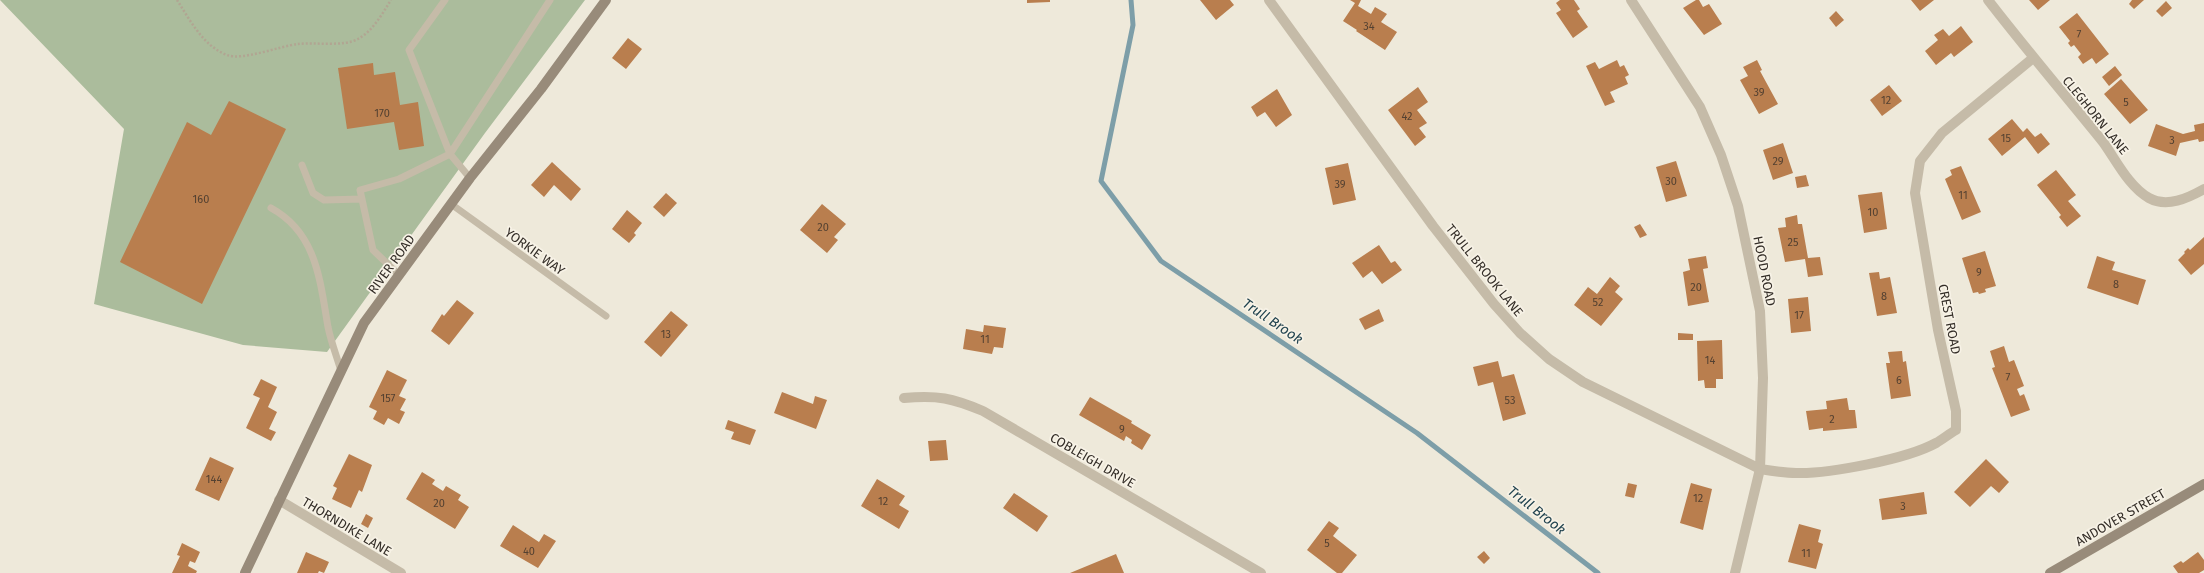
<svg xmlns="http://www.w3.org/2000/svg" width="2204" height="573" font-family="'Fira Sans',sans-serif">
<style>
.green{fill:#abbc9c}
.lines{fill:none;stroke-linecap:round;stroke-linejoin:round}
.stream{stroke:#7d9ea8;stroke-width:5}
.building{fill:#b97e4e}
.path{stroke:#b1a592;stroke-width:2.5;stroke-dasharray:2 2;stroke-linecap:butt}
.lane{stroke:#c5bba8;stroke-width:7}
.street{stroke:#c5bba8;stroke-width:10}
.secondary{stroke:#988b7a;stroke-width:10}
.labels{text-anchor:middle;stroke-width:3.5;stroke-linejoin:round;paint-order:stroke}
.number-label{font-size:11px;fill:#544131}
.street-label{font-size:13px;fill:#332d27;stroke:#f7f2e6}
.water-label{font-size:14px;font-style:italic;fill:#21434f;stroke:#f7f2e6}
</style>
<rect width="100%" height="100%" fill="#eee9da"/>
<!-- green -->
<path class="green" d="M0,0H585L485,133L327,352L243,345L94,304L124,129Z"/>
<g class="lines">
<!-- stream -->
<path class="stream" d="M1131,0L1133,25L1101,181L1161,261L1417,433L1598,573"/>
</g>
<!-- building -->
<path class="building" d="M1027,0H1050V2L1027,3Z
M1200,0H1230L1234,5L1216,20Z
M1350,0H1361L1358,6L1371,14L1375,7L1387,14L1381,22L1397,32L1385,50L1356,31L1357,30L1343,21L1355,3Z
M1560,0H1574L1580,9L1577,11L1588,27L1573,38L1556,13L1561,10L1556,3Z
M1696,0H1699L1703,7L1709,4L1722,24L1704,35L1683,8Z
M1911,0H1934L1920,11Z
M2029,0H2050L2038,10Z
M2132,0H2144L2134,9L2129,4Z
M2166,1L2172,8L2162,17L2156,11Z
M1836,11L1844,20L1836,27L1829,18Z
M2077,13L2109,54L2096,64L2092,58L2083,64L2078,57L2081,54L2074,45L2071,47L2068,43L2070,41L2059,27Z
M1961,26L1973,42L1954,57L1951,53L1936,65L1925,51L1938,40L1934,35L1943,29L1949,36Z
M628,38L642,49L626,69L612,58Z
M1617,60L1620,67L1624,65L1629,75L1625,77L1628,84L1610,92L1615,102L1605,106L1586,66L1595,62L1599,69Z
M1757,60L1762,70L1760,71L1778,104L1759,114L1740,80L1748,76L1743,67Z
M373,63L374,75L395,72L400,105L418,102L424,146L399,150L394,122L347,129L338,68Z
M2115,66L2122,75L2109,86L2102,77Z
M2121,79L2148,110L2130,124L2104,94Z
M1889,85L1902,101L1882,116L1870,100Z
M1418,87L1428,102L1417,110L1427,123L1419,128L1426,137L1415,146L1388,110Z
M1277,89L1292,115L1276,127L1265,112L1257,117L1251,107Z
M229,101L286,129L202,304L120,262L187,122L211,135Z
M2012,119L2023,132L2027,128L2035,137L2041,133L2050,144L2038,154L2025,137L2002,156L1988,139Z
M2204,123V141L2199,142L2198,139L2180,143L2176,156L2148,146L2156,124L2183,134L2195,131L2194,125Z
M1783,143L1793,173L1773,180L1763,150Z
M1676,161L1687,196L1666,202L1656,167Z
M552,162L581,189L571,201L554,185L544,197L531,185Z
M1348,163L1356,200L1333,205L1325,168Z
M1961,166L1981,212L1962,220L1945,179L1952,175L1950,170Z
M2056,170L2076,195L2068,201L2081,216L2067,227L2059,217L2061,215L2037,185Z
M1806,175L1809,186L1797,188L1795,177Z
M1882,192L1887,229L1864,233L1858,195Z
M666,193L677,203L664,217L653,207Z
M822,204L846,224L834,237L838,240L827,253L800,230Z
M627,210L642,223L634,233L636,235L629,243L612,229Z
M1797,215L1798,224H1802L1808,258L1820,257L1823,275L1808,277L1805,259L1785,262L1778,228L1786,227L1785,218Z
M1640,224L1647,235L1640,238L1634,227Z
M2204,237V264L2191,275L2178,260L2185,253L2184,252L2188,248L2190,250Z
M1379,245L1391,263L1395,261L1402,270L1382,284L1372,271L1363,278L1352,263Z
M1985,251L1996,286L1985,289L1986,292L1979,294L1978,292L1973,293L1962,258Z
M1706,256L1708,268L1703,269L1709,302L1688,306L1683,272L1690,270L1688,259Z
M2097,256L2115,262L2112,270L2146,280L2138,305L2087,288Z
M1879,272L1880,279L1890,277L1897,313L1877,316L1869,273Z
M1610,277L1620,286L1615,292L1623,299L1601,326L1574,305L1588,287L1597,294Z
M1808,297L1811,331L1791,333L1788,299Z
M457,300L474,313L449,345L431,331L442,314L444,316Z
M1379,309L1384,321L1365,330L1359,319Z
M671,311L688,325L661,357L644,342Z
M984,325L1006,328L1003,348L994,347L992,354L963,349L966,329L983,332Z
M1678,333L1693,334V340H1678Z
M1722,340L1723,379H1716V388H1705L1704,380L1698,381L1697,341Z
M2004,346L2009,362L2014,360L2024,386L2017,389L2020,396L2024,394L2030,410L2011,417L1992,368L1995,367L1990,351Z
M1902,351L1903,362L1906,361L1911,396L1891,399L1886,363H1890L1888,352Z
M1498,361L1502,377L1514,374L1526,414L1503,421L1493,382L1478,386L1473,367Z
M387,370L407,380L399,396L406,399L400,410L405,412L399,424L388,418L384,425L373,419L377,411L369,407Z
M261,379L277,387L268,407L277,412L269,429L276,432L271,441L246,428L260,398L253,395Z
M782,392L813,404L815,396L827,400L816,429L774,413Z
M1090,397L1132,421L1131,423L1151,435L1142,450L1131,443L1132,440L1126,436L1124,441L1079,415Z
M1847,398L1849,410H1855L1857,428L1823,431V428L1809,430L1806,411L1827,409L1826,401Z
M728,420L756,430L750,445L731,439L734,432L725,429Z
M946,440L948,460L930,461L928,441Z
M349,454L372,465L362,492L359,490L351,508L332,499L337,488L333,486Z
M210,457L234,468L219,501L195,490Z
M1986,459L2009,482L1999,493L1991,486L1970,507L1954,492Z
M422,472L435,480L432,484L443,491L446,486L461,495L458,500L469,507L455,529L406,499Z
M877,479L905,496L899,505L909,511L899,529L861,506Z
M1628,483L1637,485L1634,498L1625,496Z
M1691,483L1712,489L1703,530L1680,523Z
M1924,492L1927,514L1882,520L1879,499Z
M1014,493L1048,516L1037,532L1003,508Z
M366,514L373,518L368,528L361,524Z
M1329,521L1339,528L1333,536L1357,555L1342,573H1337L1307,550Z
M1799,524L1821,530L1818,542L1823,544L1816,569L1788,562Z
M513,525L539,542L544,534L556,541L538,568L500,546Z
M182,543L200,552L195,563L190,561L188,566L197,571L196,573H172L180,556L177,555Z
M1484,551L1490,558L1484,564L1477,557Z
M306,552L329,562L324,573L319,571L318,573H297Z
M2198,552L2204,560V570L2199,573H2178L2173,566L2181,561L2183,563Z
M1116,554L1124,573H1070Z"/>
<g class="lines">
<!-- path -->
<path class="path" d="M177,0C190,20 203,46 227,55C242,61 280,46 298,44C314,42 344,47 358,39C373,31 382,14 391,0"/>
<!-- lane -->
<path class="lane" d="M445,0L409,50L450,154L470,178
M302,165L313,193L324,200L362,199
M451,204L606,316
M271,208C317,233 320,281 328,327C331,342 337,357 341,371
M399,275L373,250L360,190L399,179L450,154L550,0"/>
<!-- street -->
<path class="street" d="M1269,0L1433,226L1494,304L1520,333L1549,359L1583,382L1760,469C1772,471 1784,473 1796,473C1829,474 1907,459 1936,443C1943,439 1949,434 1956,430V411L1938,330L1915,193L1920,161L1942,133L2033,58
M1631,0L1700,107L1721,155L1738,206L1760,311L1763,378L1760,469L1735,573
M1988,0C2025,48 2065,95 2103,142C2116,160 2129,187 2149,198C2167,208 2188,198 2204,189
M904,398C938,395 952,398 983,411L1261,573
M279,500L401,573"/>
<!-- secondary -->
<path class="secondary" d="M245,573L364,323L470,178L541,89L606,0
M2050,573L2204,484"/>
</g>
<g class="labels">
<!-- number labels -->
<g class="number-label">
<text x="1369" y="30">34</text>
<text x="2079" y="38">7</text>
<text x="1759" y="96">39</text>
<text x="1886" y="104">12</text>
<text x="2126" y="106">5</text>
<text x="382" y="117">170</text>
<text x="1407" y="120">42</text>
<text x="2006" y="142">15</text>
<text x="2172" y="144">3</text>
<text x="1778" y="165">29</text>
<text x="1671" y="185">30</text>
<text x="1340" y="188">39</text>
<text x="1963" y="199">11</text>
<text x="201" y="203">160</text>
<text x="1873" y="216">10</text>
<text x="823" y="231">20</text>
<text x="1793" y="246">25</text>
<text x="1979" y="276">9</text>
<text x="2116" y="288">8</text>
<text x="1696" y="291">20</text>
<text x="1884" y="300">8</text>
<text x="1598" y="306">52</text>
<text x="1799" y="319">17</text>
<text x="666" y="338">13</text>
<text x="985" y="343">11</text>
<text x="1710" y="364">14</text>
<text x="2008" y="381">7</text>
<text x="1899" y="384">6</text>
<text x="388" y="402">157</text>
<text x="1510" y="404">53</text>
<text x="1832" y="423">2</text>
<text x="1122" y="433">9</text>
<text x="214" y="483">144</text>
<text x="1698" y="502">12</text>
<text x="883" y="505">12</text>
<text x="439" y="507">20</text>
<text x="1903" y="510">3</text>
<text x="1327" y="547">5</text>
<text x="529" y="555">40</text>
<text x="1806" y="557">11</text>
</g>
<!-- street labels -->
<g class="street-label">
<text transform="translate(2096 115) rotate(51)" y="5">CLEGHORN LANE</text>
<text transform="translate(535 251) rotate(36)" y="5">YORKIE WAY</text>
<text transform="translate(391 264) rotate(-54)" y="5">RIVER ROAD</text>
<text transform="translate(1485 270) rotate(51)" y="5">TRULL BROOK LANE</text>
<text transform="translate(1765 271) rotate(79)" y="5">HOOD ROAD</text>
<text transform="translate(1950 319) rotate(79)" y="5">CREST ROAD</text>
<text transform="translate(1093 460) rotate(30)" y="5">COBLEIGH DRIVE</text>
<text transform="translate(2120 517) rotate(-30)" y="5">ANDOVER STREET</text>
<text transform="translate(347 526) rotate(31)" y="5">THORNDIKE LANE</text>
</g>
<!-- water labels -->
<g class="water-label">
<text transform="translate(1273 321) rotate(34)" y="5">Trull Brook</text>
<text transform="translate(1537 510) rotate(38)" y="5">Trull Brook</text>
</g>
</g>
</svg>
